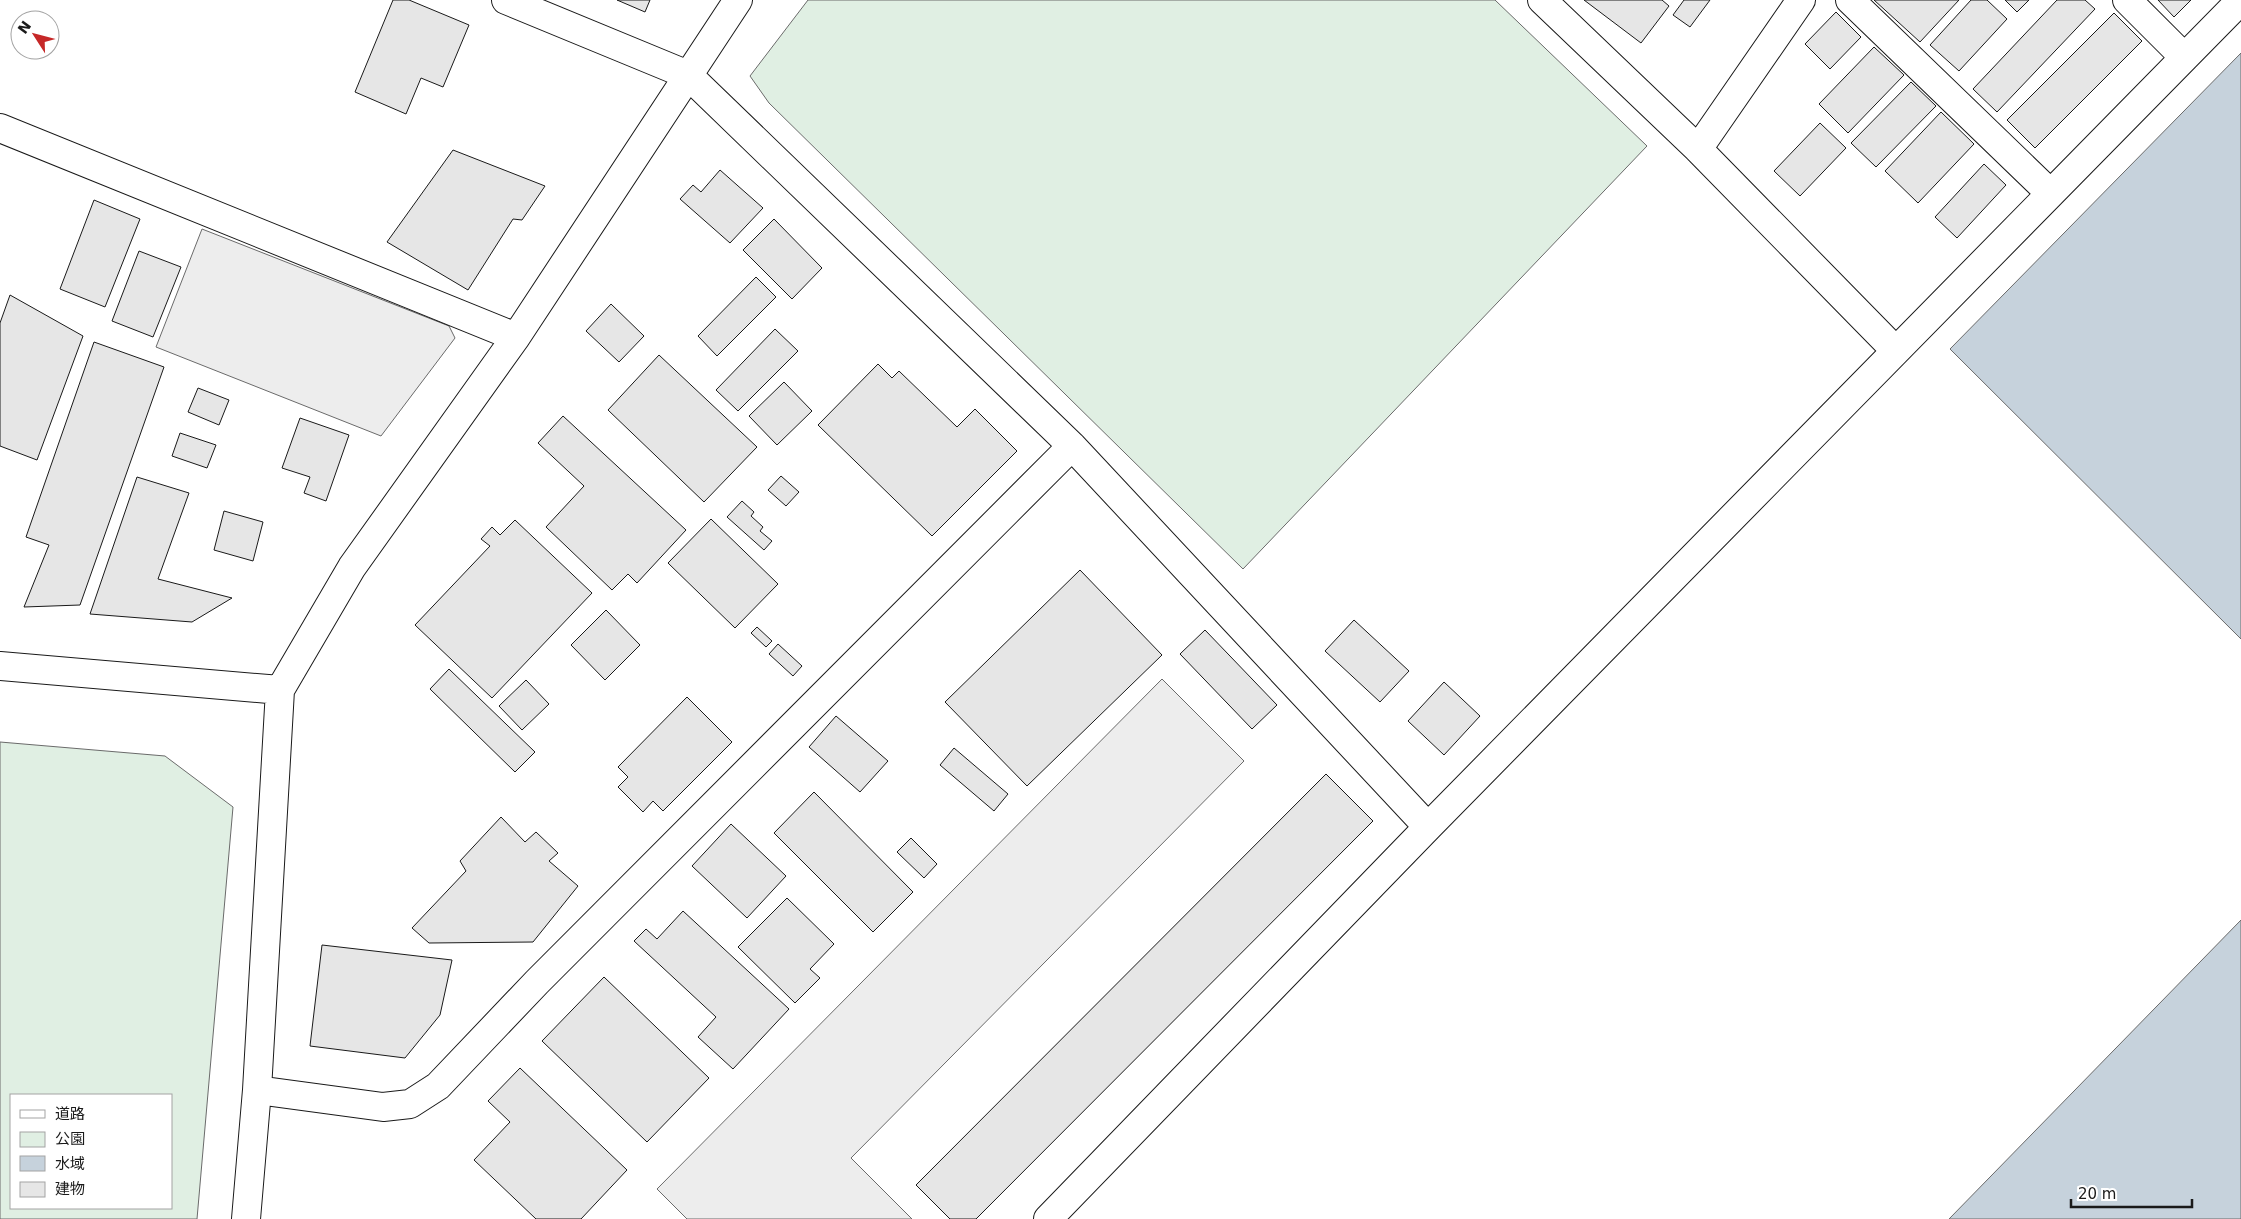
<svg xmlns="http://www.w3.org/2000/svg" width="2241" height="1219" font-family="'DejaVu Sans','Noto Sans JP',sans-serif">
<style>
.green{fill:#e0efe3;stroke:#6a6a6a;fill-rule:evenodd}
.parking{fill:#ededed;stroke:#6a6a6a}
.water{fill:#c6d2dc;stroke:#6a6a6a}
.building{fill:#e6e6e6;stroke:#1a1a1a}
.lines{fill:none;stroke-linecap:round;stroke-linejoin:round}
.minor-casing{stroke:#1a1a1a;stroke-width:30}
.minor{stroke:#fff;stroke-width:28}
</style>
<rect width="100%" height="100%" fill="#fff"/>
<!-- green -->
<path class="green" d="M808,0H1495L1647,146L1243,569L769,103L750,76Z
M0,742L165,756L233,807L197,1219H0ZM11,1095H171V1208H11Z"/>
<!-- parking -->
<path class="parking" d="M202,229L449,326L455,338L381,436L156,347Z
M1162,679L1244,761L851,1158L912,1219H687L657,1189Z"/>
<!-- water -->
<path class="water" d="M2241,53V639L1950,349Z
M2241,920V1219H1949Z"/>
<!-- building -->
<path class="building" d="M393,0H409L469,25L443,87L421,78L406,114L355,92Z
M617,0H650L645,12Z
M1584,0H1662L1669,6L1641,43Z
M1684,0H1710L1690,27L1673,15Z
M1874,0H1959L1920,42Z
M1971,0H1987L2007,19L1959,71L1930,45Z
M2005,0H2029L2017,12Z
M2057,0H2085L2095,9L1997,112L1973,89Z
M2158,0H2191L2174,17Z
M1836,12L1861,37L1830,69L1805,44Z
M2114,13L2142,41L2035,148L2007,120Z
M1874,47L1904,75L1848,133L1819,104Z
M1911,82L1936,106L1876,167L1851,143Z
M1941,112L1974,144L1918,203L1885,171Z
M1820,123L1846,148L1800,196L1774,171Z
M453,150L545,186L522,220L513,219L468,290L387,242Z
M1984,164L2006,185L1957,238L1935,217Z
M720,170L763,208L730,243L680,199L693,185L701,192Z
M94,200L140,219L105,307L60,289Z
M774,219L822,268L792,299L743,250Z
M139,251L181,267L153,337L112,321Z
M756,277L776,297L717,356L698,336Z
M10,295L83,336L37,460L0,446V323Z
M611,304L644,336L619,362L586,331Z
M775,329L798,351L738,411L716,390Z
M94,342L164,367L80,605L24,607L49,545L26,537Z
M659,355L757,447L704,502L608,410Z
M878,364L892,378L899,371L957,427L975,409L1017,451L932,536L818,425Z
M784,382L812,411L777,445L749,416Z
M198,388L229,400L219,425L188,412Z
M563,416L686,530L637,583L628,574L612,590L546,527L584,486L538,443Z
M300,418L349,435L326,501L304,493L310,477L282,468Z
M180,433L216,445L207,468L172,456Z
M781,476L799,492L786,506L768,490Z
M137,477L189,493L158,579L232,598L192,622L90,614Z
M742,501L754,512L751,516L763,527L760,531L772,541L764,550L727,517Z
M224,511L263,522L253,561L214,550Z
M711,519L778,584L735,628L668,563Z
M515,520L592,593L492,698L415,625L490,546L481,539L492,527L500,535Z
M1080,570L1162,655L1027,786L945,702Z
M606,610L640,645L605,680L571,645Z
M1354,620L1409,671L1380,702L1325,651Z
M757,627L772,641L766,647L751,633Z
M1205,630L1277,705L1252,729L1180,654Z
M778,644L802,666L793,676L769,654Z
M449,669L535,752L515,772L430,689Z
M526,680L549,704L522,730L499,706Z
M1444,682L1480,716L1444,755L1408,721Z
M687,697L732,742L663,811L653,801L643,812L618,787L628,777L618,767Z
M836,716L888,761L860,792L809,747Z
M954,748L1008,794L994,811L940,765Z
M1326,774L1373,821L976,1219H950L916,1185Z
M814,792L913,892L873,932L774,833Z
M501,817L525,842L536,832L558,853L549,861L578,886L533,942L429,943L412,928L466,871L460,861Z
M731,824L786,876L747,918L692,866Z
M911,838L937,864L924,878L897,852Z
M787,898L834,944L810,969L820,978L795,1003L738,947Z
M683,911L789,1009L733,1069L698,1037L716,1017L634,941L646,929L657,939Z
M322,945L452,960L440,1015L405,1058L310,1046Z
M604,977L709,1078L647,1142L542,1041Z
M520,1068L627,1170L581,1219H536L474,1160L510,1122L488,1101Z"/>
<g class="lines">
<!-- minor casing -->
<g class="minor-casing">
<path id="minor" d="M506,0L688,75L1072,446L1428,827
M1542,0L1698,149L1895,350
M1850,0L2050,193
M2127,0L2184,57
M0,128L516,337
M1698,149L1801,0
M0,666L280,690
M257,1090L383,1107L410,1104L438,1086L537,982L1072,446
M246,1219L257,1090L280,690L352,567L516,337L738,0
M1048,1219L1428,827L2241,0"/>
</g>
<!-- minor -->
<use href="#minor" class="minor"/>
</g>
<!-- legend -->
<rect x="10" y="1094" width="162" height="115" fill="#ffffff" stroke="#a3a3a3"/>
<rect x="20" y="1110" width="25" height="8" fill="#ffffff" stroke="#a3a3a3"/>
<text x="55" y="1119" font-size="15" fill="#1a1a1a">道路</text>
<rect x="20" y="1132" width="25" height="15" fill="#e0efe3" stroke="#a3a3a3"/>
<text x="55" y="1144" font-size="15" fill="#1a1a1a">公園</text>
<rect x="20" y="1156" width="25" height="15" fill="#c6d2dc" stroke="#a3a3a3"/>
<text x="55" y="1169" font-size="15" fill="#1a1a1a">水域</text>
<rect x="20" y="1182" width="25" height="15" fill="#e6e6e6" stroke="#a3a3a3"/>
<text x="55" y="1194" font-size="15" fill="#1a1a1a">建物</text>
<!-- north arrow -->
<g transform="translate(35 35) rotate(306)"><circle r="24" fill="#ffffff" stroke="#a3a3a3"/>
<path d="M0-4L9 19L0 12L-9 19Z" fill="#c62828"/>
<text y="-8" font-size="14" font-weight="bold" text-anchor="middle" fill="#1a1a1a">N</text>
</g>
<!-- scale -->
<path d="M2071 1199v8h121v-8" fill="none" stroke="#1a1a1a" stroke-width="2.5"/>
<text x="2078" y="1199" font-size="15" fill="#1a1a1a" stroke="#ffffff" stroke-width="4" paint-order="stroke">20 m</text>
</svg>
